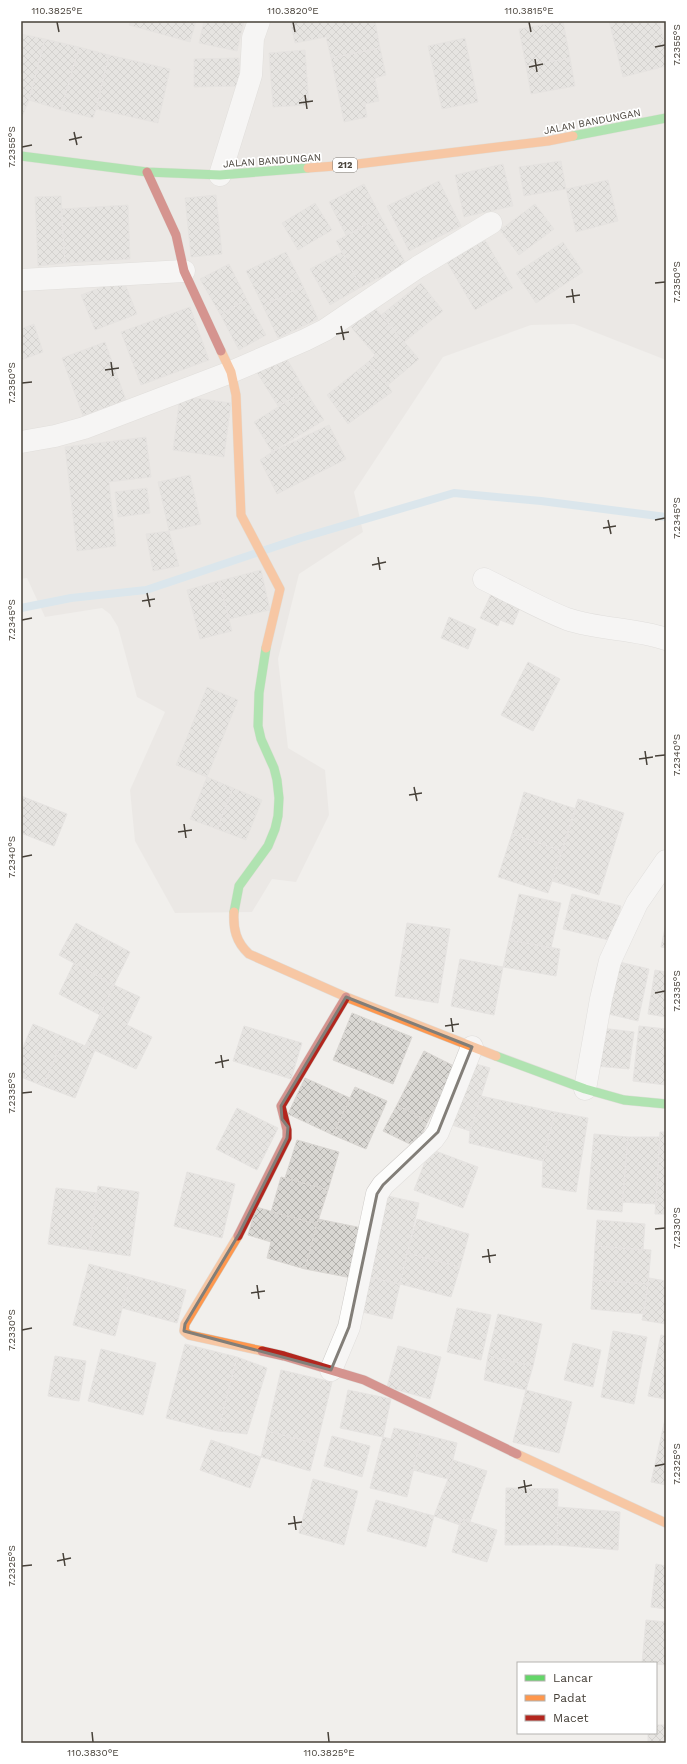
<svg xmlns="http://www.w3.org/2000/svg" width="687" height="1764" font-family="'Work Sans',sans-serif">
<style>
.residential{fill:#e5e1db}
.lines{fill:none;stroke-linecap:round;stroke-linejoin:round}
.stream{stroke:#c1dceb;stroke-width:8}
.building{fill:url(#building-cross-hatch);stroke:#d9d6d2}
.street-casing{stroke:#cecbc8;stroke-width:23}
.fast-casing{stroke:#cfccc4;stroke-width:10}
.slow-casing{stroke:#cfccc4;stroke-width:10}
.jam-casing{stroke:#cfccc4;stroke-width:10}
.street{stroke:#fdfdfc;stroke-width:22}
.fast{stroke:#63d668;stroke-width:9}
.slow{stroke:#ff974d;stroke-width:9}
.jam{stroke:#b3261e;stroke-width:9}
.marked{fill:none;stroke:#827e78;stroke-width:3;stroke-linejoin:round}
.ticks{fill:none;stroke:#474139;stroke-width:1.5}
.labels{text-anchor:middle;stroke-width:3.5;stroke-linejoin:round;paint-order:stroke}
.shield{fill:#fff;stroke:#7e7a74;stroke-width:1}
.shield-label{font-size:9px;font-weight:bold;fill:#474139}
.street-label{font-size:10px;fill:#474139;stroke:#fff}
.neatline{fill:none;stroke:#474139;stroke-width:1.5}
.ticks-label{font-size:10px;text-anchor:middle;fill:#474139}
</style>
<defs>
<pattern id="building-cross-hatch" width="8" height="8" patternUnits="userSpaceOnUse"><rect width="8" height="8" fill="#d9d7d3"/><path d="M0 0l8 8M0 8l8-8" fill="none" stroke="#b2b0ac"/></pattern>
</defs>
<rect width="100%" height="100%" fill="#f1efec"/>
<!-- residential -->
<path class="residential" d="M21,21H666V360L574,324L531,325L443,357L354,492L363,532L299,574L278,659L288,748L325,770L329,815L296,882L272,879L252,912L175,913L135,841L130,790L165,712L137,697L118,627L110,614L102,608L45,617L27,578L21,579Z"/>
<g class="lines">
<!-- stream -->
<path class="stream" d="M21,608L71,598L146,590L301,538L454,493L541,501L666,517"/>
</g>
<!-- building -->
<path class="building" d="M131,21H196L190,42L129,25Z
M204,21H244L237,51L199,43Z
M290,21H375L380,48L331,58L326,37L295,43Z
M563,21L570,58L526,66L519,29Z
M609,21H659L666,48V66L623,77Z
M21,34L45,39L29,100L21,119Z
M465,38L478,102L442,109L428,46Z
M45,39L79,47L61,110L29,100Z
M79,47L109,55L96,109L93,118L61,110Z
M380,48L386,75L375,78L379,101L365,104L367,117L344,122L331,58Z
M305,50L309,105L273,107L269,53Z
M109,55L170,69L158,123L96,109Z
M239,58L240,86L194,87V59Z
M570,58L575,86L531,94L526,66Z
M561,161L566,189L524,196L519,167Z
M503,164L513,206L464,217L455,175Z
M608,180L618,221L576,232L566,189Z
M439,181L461,226L409,251L387,206Z
M364,184L381,217L346,235L329,202Z
M216,195L222,254L191,257L185,198Z
M61,196L65,263L38,266L35,197Z
M315,203L332,230L298,250L282,223Z
M535,204L554,229L519,255L500,230Z
M128,205L130,259L65,263L61,209Z
M381,217L406,264L361,287L336,241Z
M485,240L513,288L475,310L447,262Z
M563,242L583,272L536,303L516,273Z
M286,252L303,286L263,306L246,271Z
M342,252L361,287L330,305L310,269Z
M229,264L247,300L220,314L200,279Z
M123,279L137,314L95,330L81,295Z
M421,283L443,311L404,342L381,315Z
M303,286L318,319L278,338L263,306Z
M247,300L266,335L239,350L220,314Z
M190,307L209,360L141,385L121,332Z
M374,307L419,359L388,385L368,362L375,355L351,327Z
M34,324L43,352L21,360V329Z
M105,342L126,400L83,416L62,358Z
M284,354L305,390L278,406L256,371Z
M368,362L388,385L392,392L348,424L327,395Z
M305,390L324,420L272,452L254,422Z
M180,396L231,403L224,457L173,450Z
M329,425L346,459L277,494L260,460L272,452Z
M146,437L151,477L109,482L116,546L77,551L65,447Z
M190,475L201,524L169,531L158,482Z
M147,488L150,513L118,517L115,492Z
M169,531L179,566L153,571L146,534Z
M261,570L270,610L229,619L219,581Z
M219,581L232,631L200,639L187,590Z
M492,592L521,605L513,625L500,620L498,626L480,618Z
M449,617L476,629L468,649L441,638Z
M528,662L560,679L533,731L501,715Z
M207,687L238,700L207,777L176,765Z
M207,777L233,788L217,829L190,819Z
M233,788L262,800L246,840L217,829Z
M524,792L576,809L562,851L512,834Z
M21,796L67,814L54,846L21,833Z
M578,799L624,813L599,895L552,881Z
M512,834L562,851L548,893L498,877Z
M519,894L561,903L551,948L509,940Z
M572,894L621,906L613,941L563,929Z
M76,923L130,952L114,985L59,955Z
M407,923L450,929L438,1003L395,996Z
M666,923V948L661,947Z
M509,940L560,949L556,976L503,967Z
M460,959L503,967L494,1015L451,1006Z
M615,961L649,969L638,1021L604,1013Z
M74,963L114,985L100,1015L59,994Z
M655,970L666,972V1017L648,1014Z
M114,985L140,997L127,1025L152,1037L136,1069L85,1046Z
M352,1013L412,1037L393,1084L333,1060Z
M33,1024L64,1037L43,1086L21,1077V1052Z
M244,1026L302,1043L291,1079L233,1061Z
M639,1026L666,1029V1085L633,1081Z
M601,1028L634,1032L629,1069L596,1066Z
M64,1037L95,1050L75,1098L43,1086Z
M424,1051L456,1067L428,1121L397,1105Z
M469,1062L490,1068L470,1131L449,1124Z
M305,1078L350,1098L333,1135L288,1114Z
M355,1087L387,1101L366,1149L333,1135Z
M481,1096L555,1112L543,1161L469,1143L470,1131Z
M397,1105L428,1121L416,1147L383,1131Z
M237,1108L278,1128L257,1170L216,1149Z
M555,1112L588,1118L576,1192L542,1187L543,1161Z
M660,1132H666V1214H655Z
M594,1134L628,1137L622,1212L587,1209Z
M628,1137H660L656,1204L622,1202Z
M297,1140L339,1152L328,1190L285,1178Z
M430,1149L478,1167L463,1208L414,1190Z
M187,1172L235,1184L222,1238L174,1226Z
M281,1177L328,1190L317,1224L271,1212Z
M98,1186L139,1192L130,1256L89,1250Z
M56,1188L97,1193L89,1250L48,1244Z
M388,1196L419,1203L400,1284L369,1277Z
M256,1207L317,1224L305,1269L267,1258L271,1242L248,1235Z
M318,1219L367,1229L357,1279L305,1269Z
M417,1219L469,1234L460,1267L407,1253Z
M597,1220L645,1224L643,1250L595,1246Z
M595,1246L651,1250L648,1284L593,1280Z
M407,1253L460,1267L451,1297L400,1284Z
M89,1264L131,1275L115,1336L73,1325Z
M131,1275L186,1290L177,1323L122,1308Z
M369,1277L400,1284L392,1319L358,1311Z
M649,1278L666,1281V1324L642,1320Z
M593,1280L648,1284L644,1314L591,1309Z
M457,1308L491,1315L481,1360L447,1352Z
M498,1314L542,1324L533,1366L488,1356Z
M613,1331L647,1337L634,1404L601,1397Z
M661,1335L666,1336V1399L648,1396Z
M573,1343L601,1350L593,1387L564,1380Z
M185,1344L237,1357L218,1431L166,1418Z
M398,1346L441,1357L430,1399L387,1387Z
M101,1349L156,1363L143,1415L88,1401Z
M55,1356L86,1361L79,1401L48,1396Z
M488,1356L533,1366L526,1390L484,1380Z
M237,1357L267,1368L247,1434L218,1431Z
M281,1370L332,1382L317,1444L267,1431Z
M348,1390L391,1399L383,1437L340,1428Z
M526,1390L572,1402L559,1453L513,1442Z
M666,1415V1485L651,1482Z
M394,1428L422,1434L407,1497L370,1488L383,1437L391,1439Z
M267,1431L317,1444L310,1471L261,1457Z
M422,1434L457,1443L448,1479L413,1470Z
M332,1436L370,1446L362,1477L324,1466Z
M211,1440L261,1457L250,1488L200,1470Z
M453,1460L487,1471L470,1522L461,1519L460,1525L434,1516L448,1479Z
M313,1479L358,1491L344,1545L299,1533Z
M506,1488L558,1489L557,1545H505Z
M376,1500L434,1516L426,1547L367,1531Z
M558,1507L620,1512L618,1550L557,1545Z
M461,1519L497,1530L487,1562L452,1552Z
M656,1564L666,1566V1609L651,1607Z
M646,1620L666,1622V1665L656,1664V1663H642Z
M656,1725H666V1743H648V1733H656Z"/>
<g class="lines">
<!-- street casing -->
<g class="street-casing">
<path id="street" d="M220,175L251,75L253,38L259,21
M21,280L184,271
M21,442L55,436L84,428L231,372L305,340L325,330L418,267L491,223
M484,579C511,592 541,609 567,619C599,630 634,628 666,639
M585,1089L601,999L610,961L637,903L666,861
M331,1370L349,1327L377,1194L383,1185L433,1139L438,1132L472,1047"/>
</g>
<!-- fast casing -->
<g class="fast-casing">
<path id="fast" d="M573,136L666,118
M21,156L147,172L220,175L308,168
M234,912L239,886L268,846L275,829L278,816L279,798L277,780L274,768L261,739L258,726L259,693L266,648
M496,1056L585,1089L624,1100L666,1104"/>
</g>
<!-- slow casing -->
<g class="slow-casing">
<path id="slow" d="M308,168L349,165L548,141L573,136
M221,351L231,372L236,395L241,515L280,589L266,648
M234,912C233,929 236,942 249,954L346,997L496,1056
M238,1236L185,1324L184,1331L189,1335L262,1351
M517,1454L666,1523"/>
</g>
<!-- jam casing -->
<g class="jam-casing">
<path id="jam" d="M147,172L176,235L184,271L221,351
M238,1236L287,1138V1130L281,1106L346,997
M262,1351L284,1356L364,1380L517,1454"/>
</g>
<!-- street -->
<use href="#street" class="street"/>
<!-- fast -->
<use href="#fast" class="fast"/>
<!-- slow -->
<use href="#slow" class="slow"/>
<!-- jam -->
<use href="#jam" class="jam"/>
</g>
<!-- marked area -->
<path d="M0 0H687V1764H0ZM346,997L472,1047L438,1132L383,1185L377,1194L349,1327L331,1370L184,1331L185,1324L239,1234L287,1138L288,1127L282,1119L281,1106Z" fill="#f1efec" fill-opacity=".55" fill-rule="evenodd"/>
<path class="marked" d="M346,997L472,1047L438,1132L383,1185L377,1194L349,1327L331,1370L184,1331L185,1324L239,1234L287,1138L288,1127L282,1119L281,1106Z"/>
<!-- ticks -->
<path class="ticks" d="M57,22L59,32M293,22L295,32M529,22L531,32M655,47L665,45M535,59L537,72M529,67L543,64M305,95L307,109M299,103L313,101M74,132L77,145M69,140L82,137M22,147L32,145M655,283L665,282M572,289L574,303M566,297L580,295M341,326L344,340M336,334L349,332M111,362L113,376M105,370L119,368M22,383L32,382M608,520L611,534M655,520L665,518M603,528L616,526M378,557L380,570M372,565L386,562M147,593L150,607M142,601L155,599M22,620L32,618M645,751L647,765M655,756L665,755M639,759L653,757M414,787L417,801M409,795L422,793M184,824L186,838M178,832L192,830M22,857L32,855M655,993L665,991M451,1018L453,1032M445,1026L459,1024M221,1055L223,1068M215,1063L229,1060M22,1093L32,1092M655,1229L665,1228M488,1249L490,1263M482,1257L496,1255M257,1285L259,1299M251,1293L265,1291M22,1330L32,1328M655,1466L665,1464M524,1480L526,1493M518,1488L532,1485M294,1516L296,1530M288,1524L302,1522M63,1553L65,1566M57,1561L71,1558M22,1566L32,1565M92,1732L93,1742M328,1732L329,1742"/>
<g class="labels">
<!-- shield labels -->
<rect class="shield" x="333" y="158" width="24" height="14" rx="3"/>
<g class="shield-label">
<text x="345" y="168">212</text>
</g>
<!-- street labels -->
<g class="street-label">
<text transform="translate(592 121) rotate(-11)" y="4">JALAN BANDUNGAN</text>
<text transform="translate(272 160) rotate(-4)" y="4">JALAN BANDUNGAN</text>
</g>
</g>
<!-- border -->
<rect width="687" height="1764" fill="none" stroke="#ffffff" stroke-width="44"/>
<!-- legend -->
<rect x="517" y="1662" width="140" height="72" fill="#ffffff" stroke="#b5b3b0"/>
<rect x="525" y="1675" width="20" height="6" fill="#63d668" stroke="#b5b3b0"/>
<text x="553" y="1682" font-size="12" fill="#474139">Lancar</text>
<rect x="525" y="1695" width="20" height="6" fill="#ff974d" stroke="#b5b3b0"/>
<text x="553" y="1702" font-size="12" fill="#474139">Padat</text>
<rect x="525" y="1715" width="20" height="6" fill="#b3261e" stroke="#b5b3b0"/>
<text x="553" y="1722" font-size="12" fill="#474139">Macet</text>
<rect x="22" y="22" width="643" height="1720" class="neatline"/>
<g class="ticks-label">
<text x="57" y="14">110.3825°E</text>
<text x="293" y="14">110.3820°E</text>
<text x="529" y="14">110.3815°E</text>
<text transform="translate(676 45) rotate(-90)" y="4">7.2355°S</text>
<text transform="translate(11 147) rotate(-90)" y="4">7.2355°S</text>
<text transform="translate(676 282) rotate(-90)" y="4">7.2350°S</text>
<text transform="translate(11 383) rotate(-90)" y="4">7.2350°S</text>
<text transform="translate(676 518) rotate(-90)" y="4">7.2345°S</text>
<text transform="translate(11 620) rotate(-90)" y="4">7.2345°S</text>
<text transform="translate(676 755) rotate(-90)" y="4">7.2340°S</text>
<text transform="translate(11 857) rotate(-90)" y="4">7.2340°S</text>
<text transform="translate(676 991) rotate(-90)" y="4">7.2335°S</text>
<text transform="translate(11 1093) rotate(-90)" y="4">7.2335°S</text>
<text transform="translate(676 1228) rotate(-90)" y="4">7.2330°S</text>
<text transform="translate(11 1330) rotate(-90)" y="4">7.2330°S</text>
<text transform="translate(676 1464) rotate(-90)" y="4">7.2325°S</text>
<text transform="translate(11 1566) rotate(-90)" y="4">7.2325°S</text>
<text x="93" y="1756">110.3830°E</text>
<text x="329" y="1756">110.3825°E</text>
</g>
</svg>
